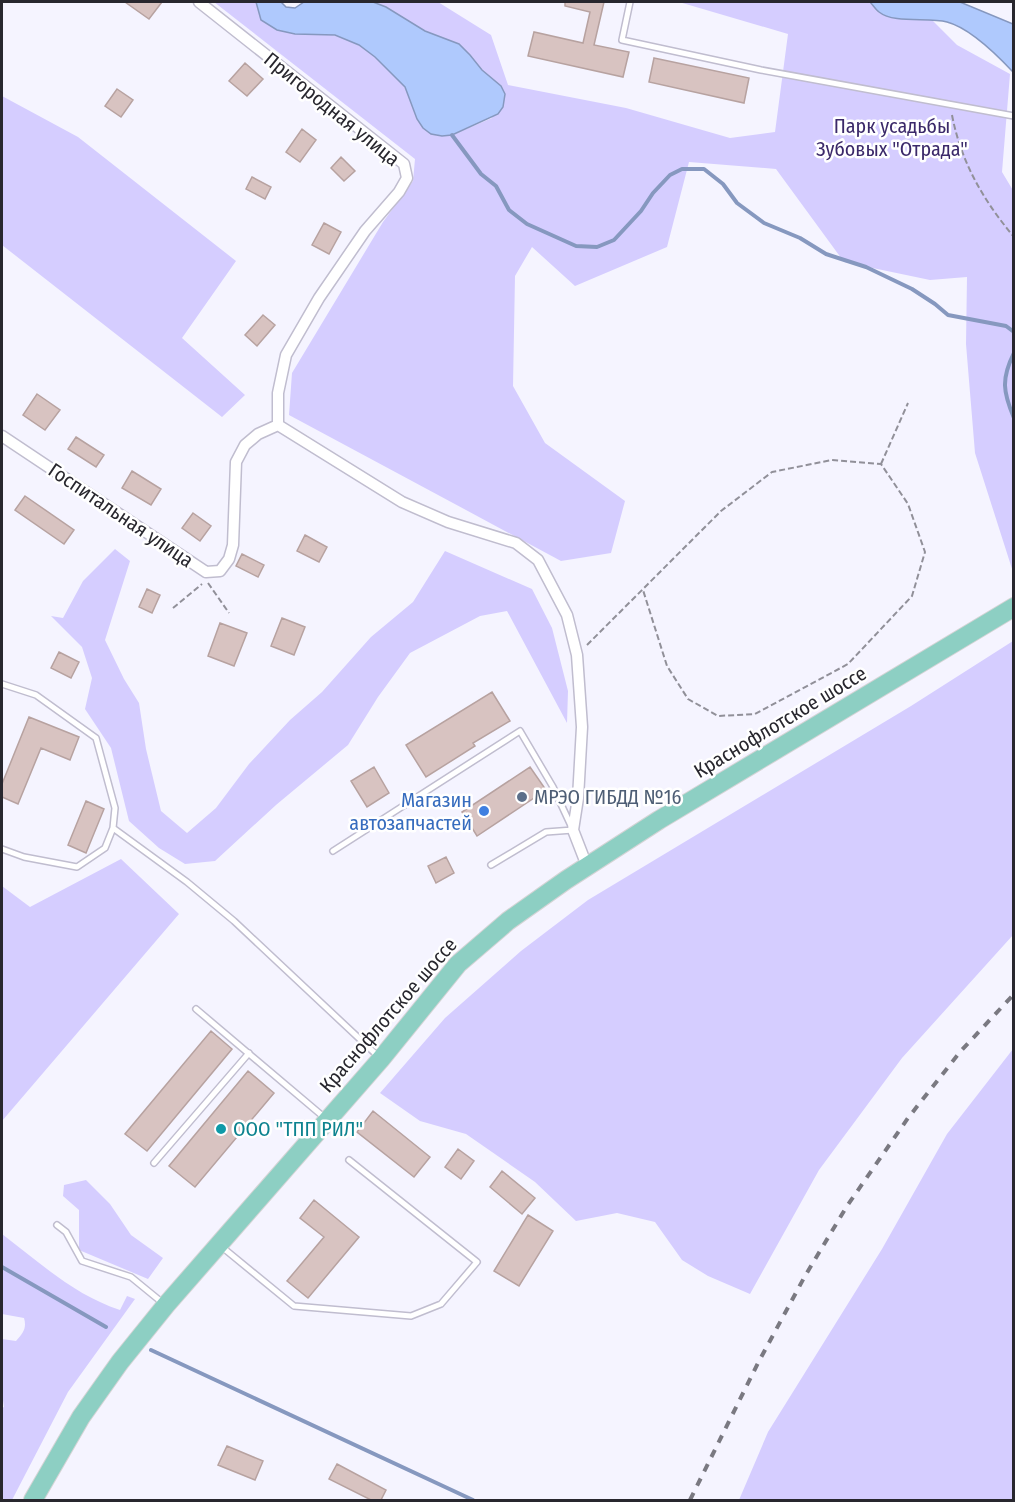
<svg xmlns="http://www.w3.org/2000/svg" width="1015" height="1502" font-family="'Fira Sans Condensed',sans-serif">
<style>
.green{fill:#d5cdff}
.water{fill:#afc9fd;stroke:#8698bf;stroke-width:1.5}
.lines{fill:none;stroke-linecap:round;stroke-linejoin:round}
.stream{stroke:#8698bf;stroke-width:4}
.building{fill:#d8c3c1;stroke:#b7a2a0;stroke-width:1.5}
.lane-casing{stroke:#c0bdcf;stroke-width:8}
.street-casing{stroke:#c0bdcf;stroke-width:13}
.primary-casing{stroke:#d4d4d5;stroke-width:20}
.path{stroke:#919099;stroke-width:2;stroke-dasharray:6 3;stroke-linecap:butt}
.lane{stroke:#fff;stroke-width:5}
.street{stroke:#fff;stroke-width:10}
.primary{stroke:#8dcfc3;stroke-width:18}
.rail{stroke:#7a7981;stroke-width:4;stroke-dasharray:8 8;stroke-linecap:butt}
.service-dot{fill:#5c6f8a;stroke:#fff;stroke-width:2}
.shop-dot{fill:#3f7fe0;stroke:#fff;stroke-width:2}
.culture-dot{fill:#0f9aa8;stroke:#fff;stroke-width:2}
.labels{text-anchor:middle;stroke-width:5;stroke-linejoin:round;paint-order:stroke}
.street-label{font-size:20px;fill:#28272e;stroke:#fff}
.park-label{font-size:20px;fill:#3b296a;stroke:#fff}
.service-label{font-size:20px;fill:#4e5e75;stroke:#fff;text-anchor:start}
.shop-label{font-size:20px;fill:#366cbe;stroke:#fff;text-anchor:end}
.culture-label{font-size:20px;fill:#0d838f;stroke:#fff;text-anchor:start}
</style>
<rect width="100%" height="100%" fill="#f5f4ff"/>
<!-- green -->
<path class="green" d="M214,2H256L261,20C286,38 305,31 332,35C356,38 394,68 405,88C411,98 413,109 417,119L452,135L492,118L501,86L482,70L470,55L459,44L425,31L386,7L373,2H438L491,35L508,85L626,108L730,138L775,132L788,34L679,2H870C886,23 907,19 931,19L957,45L1010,74L1002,172L1014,192L1013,572L975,453L966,344L967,277L930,280L844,262L776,169L689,162L667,247L575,286L532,247L515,276L513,386L545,443L625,501L611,553L561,561L289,415L292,373L383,222L413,181L415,159Z
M2,96L78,137L236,261L182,338L245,395L222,417L2,245Z
M115,549L130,561L105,640L124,679L139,703L146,749L161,811L187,833L216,808L249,764L290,720L322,692L371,637L413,602L445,551L532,589L552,628L568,691L567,723L507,611L480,616L410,653L378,697L348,745L276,805L215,861L185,864L159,848L129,821L111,748L85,709L92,678L82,647L51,616L63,618L83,581Z
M1013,641V935L902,1058L819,1170L750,1294L708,1276L682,1260L655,1222L617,1213L576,1221L535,1182L466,1134L420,1121L380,1093L445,1018L521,951L588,900L911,706Z
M121,859L179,914L2,1121V886L30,907Z
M1013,1049V1500H739L768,1432L882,1249L947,1134Z
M86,1180L110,1204L131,1235L163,1258L148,1279L79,1250V1210L63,1196L64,1185Z
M2,1234C39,1262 74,1295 120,1310L127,1296L135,1299L68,1392L12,1500H2V1408L4,1407L2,1394V1339L16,1341C23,1333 27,1328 24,1318L2,1314Z"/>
<!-- water -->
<path class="water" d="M256,2H281L286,7L295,8L304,2H373L386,7L425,31L459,44L470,55L482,70L501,86L505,94L503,107L498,114L452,135L442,136L431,134L423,128L417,119L405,87L375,57L359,45L335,35L295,34L277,30L261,20Z
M870,2H960L1013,24V72C998,56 970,28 947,22C928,17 894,24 879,12C876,10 873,5 870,2Z"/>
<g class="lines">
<!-- stream -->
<path class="stream" d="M452,135L481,174L496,186L509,210L527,224L576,246L597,247L614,240L641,211L653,193L670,175L682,169H704L723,184L737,203L764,223L800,238L826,254L866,267L912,289L935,304L948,315L1006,326L1014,332
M1014,353C1001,379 1003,392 1014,418
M2,1267L106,1327
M151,1350L473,1500"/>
</g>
<!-- building -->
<path class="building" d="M125,2H162L149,19Z
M565,2H604L594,45L629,52L623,77L528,56L534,32L583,43L590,12L565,6Z
M654,58L749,78L744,103L649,82Z
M245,63L263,79L247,96L229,81Z
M117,89L133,100L121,117L105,106Z
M302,129L316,140L300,162L286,152Z
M341,157L355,171L344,181L331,168Z
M252,177L271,187L265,199L246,189Z
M324,223L341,232L329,254L312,245Z
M263,315L275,325L257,346L245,335Z
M37,394L60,410L45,430L23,415Z
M76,437L104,455L96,467L68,449Z
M132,471L161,489L151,505L122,488Z
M25,496L74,530L64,544L15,510Z
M193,513L211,526L200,541L182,528Z
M305,535L327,547L319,562L297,551Z
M242,554L264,565L258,577L236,566Z
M147,589L160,595L152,613L139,607Z
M282,618L305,627L294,655L271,646Z
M220,623L247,633L234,666L208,656Z
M59,652L79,662L71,678L51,668Z
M492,692L510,721L473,743L475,746L426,777L406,745Z
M29,717L79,737L70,760L41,748L18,804L2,797V784Z
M374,767L389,793L367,807L351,781Z
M530,767L546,790L477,836L462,812Z
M86,801L104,809L86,853L68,845Z
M446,857L454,873L436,883L428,866Z
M211,1031L232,1049L147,1151L125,1134Z
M248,1071L274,1093L195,1187L169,1166Z
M373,1111L430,1157L414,1177L357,1132Z
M458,1149L474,1161L461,1179L445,1167Z
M502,1171L535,1198L522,1214L490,1187Z
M314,1200L359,1237L308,1298L287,1281L324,1237L300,1218Z
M528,1215L553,1231L519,1286L494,1271Z
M227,1446L263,1461L255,1480L218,1465Z
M337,1464L386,1490L381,1500H371L329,1479Z"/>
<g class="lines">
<!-- lane casing -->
<g class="lane-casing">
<path id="lane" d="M630,2L622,40L761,70L1014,116
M2,684L36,695L96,738L115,808L113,828L105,848L77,867L24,857L2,849
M113,828L187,882L234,921L380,1058
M333,851L520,731L553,787L573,830L546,832L491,865
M196,1009L325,1118
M154,1163L249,1053
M57,1225L66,1232L82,1261L131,1277L164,1304
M222,1247L294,1306L411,1316L441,1304L477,1262L349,1160"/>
</g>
<!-- street casing -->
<g class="street-casing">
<path id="street" d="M199,2L404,164L407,178L399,192L365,231L319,298L286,355L278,393V425L402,502L448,522L516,543L538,560L567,615L577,655L582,727L578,798L573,830L587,866
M2,436L206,572L220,571L229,559L233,545L236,462L245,445L258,434L278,425"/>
</g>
<!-- primary casing -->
<g class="primary-casing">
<path id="primary" d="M33,1500L81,1417L120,1362L166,1305L381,1059L458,964L508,921L566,880L659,820L1014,607"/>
</g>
<!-- path -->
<path class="path" d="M952,115C961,162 983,200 1014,237
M881,464L908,403
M208,583L229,613
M173,608L202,584
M587,645L721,511L772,472L832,460L881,464L908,504L925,552L912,596L848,664L755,714L718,716L688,699L667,666L643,590"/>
<!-- lane -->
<use href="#lane" class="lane"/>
<!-- street -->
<use href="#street" class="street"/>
<!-- primary -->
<use href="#primary" class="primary"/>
<!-- rail -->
<path class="rail" d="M690,1500L758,1363L805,1276L847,1206L908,1118L960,1052L1014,994"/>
</g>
<!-- markers -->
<circle class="service-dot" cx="522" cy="797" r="6"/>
<circle class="shop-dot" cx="484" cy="811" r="6"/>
<circle class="culture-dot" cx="221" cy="1129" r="6"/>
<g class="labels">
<!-- street labels -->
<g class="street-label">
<text transform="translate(332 109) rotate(39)" y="7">Пригородная улица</text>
<text transform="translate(121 515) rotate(34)" y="7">Госпитальная улица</text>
<text transform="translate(780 722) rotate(-31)" y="7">Краснофлотское шоссе</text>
<text transform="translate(388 1015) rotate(-49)" y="7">Краснофлотское шоссе</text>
</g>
<!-- park labels -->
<g class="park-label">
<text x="892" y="133">Парк усадьбы<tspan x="892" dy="23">Зубовых "Отрада"</tspan></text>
</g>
<!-- service labels -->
<g class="service-label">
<text x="534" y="804">МРЭО ГИБДД №16</text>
</g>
<!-- shop labels -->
<g class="shop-label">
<text x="472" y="807">Магазин<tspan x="472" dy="23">автозапчастей</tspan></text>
</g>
<!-- culture labels -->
<g class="culture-label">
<text x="233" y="1136">ООО "ТПП РИЛ"</text>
</g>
</g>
<!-- border -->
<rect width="1015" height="1502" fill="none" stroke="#28272e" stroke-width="6"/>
</svg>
